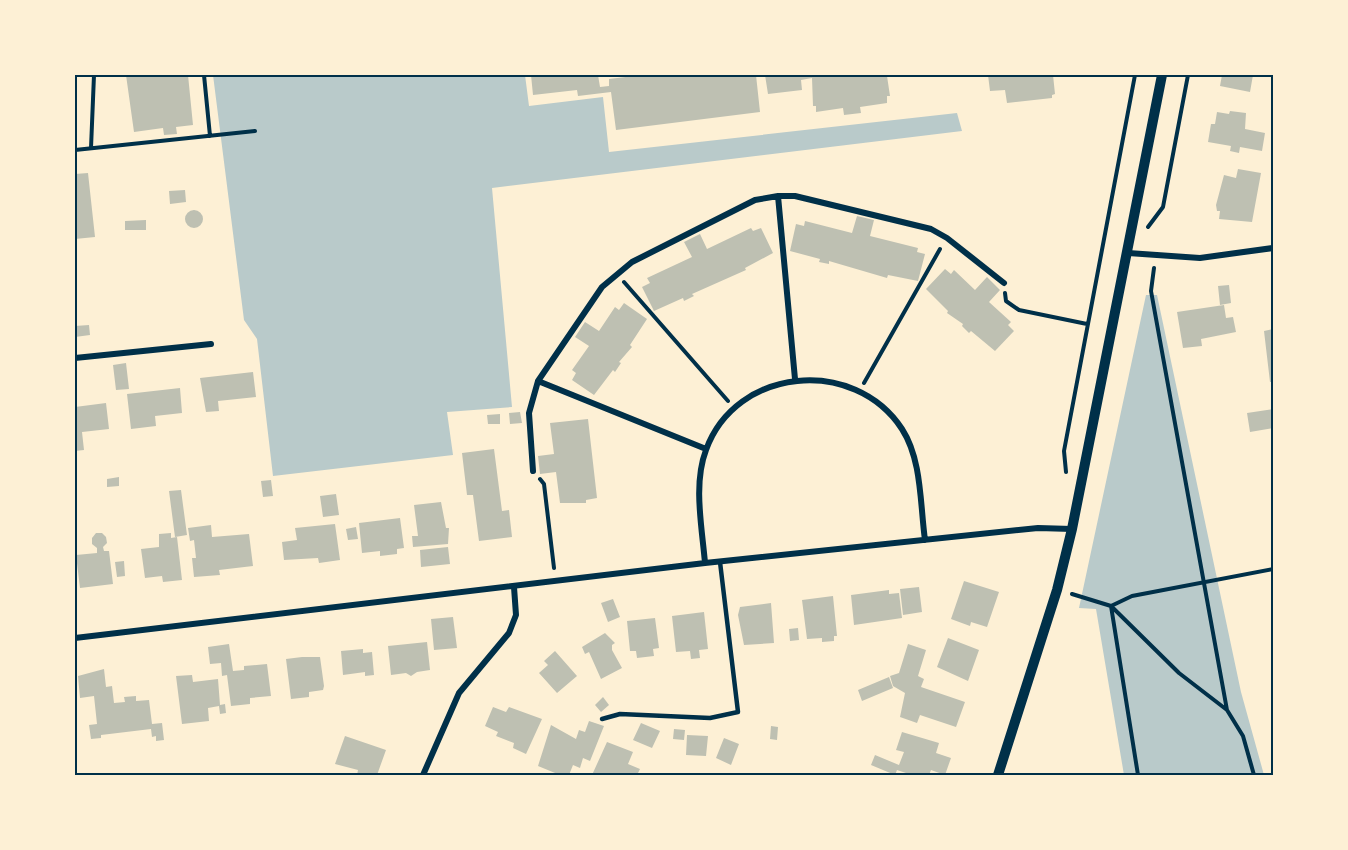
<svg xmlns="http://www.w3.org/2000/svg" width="1348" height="850" font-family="'Space Grotesk',sans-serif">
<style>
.green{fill:#b9caca}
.building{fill:#bec0b2}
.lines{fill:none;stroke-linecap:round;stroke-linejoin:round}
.path{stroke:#003049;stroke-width:4}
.service{stroke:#003049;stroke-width:4.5}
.minor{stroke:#003049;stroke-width:6}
.tertiary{stroke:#003049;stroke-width:10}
.neatline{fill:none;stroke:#003049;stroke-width:2}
</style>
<rect width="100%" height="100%" fill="#fdf0d5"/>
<!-- green -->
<path class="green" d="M213,75H525L529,106L603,97L609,152L957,113L962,131L492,188L512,407L447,412L453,455L273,476L257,339L244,320Z
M1146,295H1157L1241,692L1264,775H1124L1096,609L1079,608Z"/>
<!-- building -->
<path class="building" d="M126,75H188L193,125L176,127L177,134L164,135L163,128L134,132Z
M531,75H598L600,87L609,86V79L642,75H756L760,112L616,130L611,92L578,96L577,90L533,95Z
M765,75H884L887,76L890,96H887V103L860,107L861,113L844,115L843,108L816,112V106H813L812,78L801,80L802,90L768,94Z
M988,75H1053L1055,94L1052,95V98L1007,103L1005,90L990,91Z
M1222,75H1253L1250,92L1220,86Z
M1230,111L1246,113L1245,129L1265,133L1262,151L1240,147L1239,153L1230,151L1231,146L1208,142L1211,124H1215L1217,112L1229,114Z
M1238,169L1261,173L1252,222L1219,219L1220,211H1217L1216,205L1224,175L1236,178Z
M88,173L95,237L75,239V174Z
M185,190L186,202L170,204L169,191Z
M185 219a9 9 0 1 1 18 0a9 9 0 1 1-18 0Z
M857,216L874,220L870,236L918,248L917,252L925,254L918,281L888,275L887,278L829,261V264L819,262L820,259L790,251L796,224L804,226L805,221L852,233Z
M146,220V230H125V221Z
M751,228L753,231L761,228L773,253L745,268L746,270L692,294L694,296L684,301L683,298L654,311L642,287L650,283L647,278L692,257L684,242L700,234L707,249Z
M945,269L951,274L954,270L975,290L987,277L1000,290L989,302L1011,322L1008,325L1014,331L995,351L971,331L969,333L962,326L963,324L947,313L948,311L926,289Z
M1229,285L1231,303L1220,305L1218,286Z
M624,303L647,319L630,345L632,347L619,362L621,363L615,372L613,370L594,395L572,380L576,373L572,370L589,346L575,337L585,322L599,331L615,307L619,310Z
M1224,305L1226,318L1233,317L1236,332L1201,339L1202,346L1183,348L1177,312Z
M89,325L90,335L75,337V326Z
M1273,329V382H1270L1264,331Z
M126,363L129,389L116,390L113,365Z
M253,372L256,397L218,401L219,411L206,412L200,378Z
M180,388L182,413L155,416L156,426L131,429L127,394Z
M106,403L109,429L82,432L84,450L75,451V407Z
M1273,409V428L1250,432L1247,413Z
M520,412L522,423L510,424L509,413Z
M500,414V424H488L487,415Z
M588,419L597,498L586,500V503H560L556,472L540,474L538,456L554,454L550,423Z
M494,449L502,511L509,510L512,537L479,541L473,495H467L462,453Z
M119,477V486L107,487V479Z
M271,480L273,496L263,497L261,481Z
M181,490L187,535L175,537L169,491Z
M336,494L339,515L323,517L320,496Z
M441,502L446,528H449L448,544L413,547L412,536H418L414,505Z
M400,518L404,548L397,549V554L380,556V551L362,553L359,523Z
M335,524L340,560L319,563L318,558L284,560L282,542L297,540L295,528Z
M211,525L212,537L249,534L253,566L219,570L220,575L194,577L192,558H196L194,540L190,541L188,528Z
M356,527L358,539L348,540L346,529Z
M96,533H102L106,537L107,543L103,547L104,551H109L113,584L80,588L76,555L97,553V548L92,544V538Z
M171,533V538L177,537L182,580L163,582L162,576L145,578L141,549L159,547V534Z
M448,547L450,564L421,567L420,550Z
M124,561L125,576L117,577L115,562Z
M964,581L999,592L987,627L971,622L970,626L951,619Z
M919,587L922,612L903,615L900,589Z
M889,590V594L899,593L902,618L854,625L851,595Z
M833,596L837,636H834V641L822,642V638L807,639L802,600Z
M613,599L620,617L608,622L601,603Z
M771,603L774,643L744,645L738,615L740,607Z
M704,612L708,649L699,650L700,658L691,659L690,651L676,652L672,616Z
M453,617L457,648L434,650L431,619Z
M655,618L659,648L653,649L654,656L637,658L636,651H630L627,621Z
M798,628L799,640L790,641L789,629Z
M605,633L615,643L612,645V650L622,668L601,679L589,652L585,654L582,647Z
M948,638L979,650L968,681L937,667Z
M427,642L430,670L417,672L411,676L406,673L391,675L388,646Z
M229,644L233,671L244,670V666L267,664L271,696L250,698V704L231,706L227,675L222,676L221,663L210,664L208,647Z
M908,644L926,650L918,676L924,679L921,687L965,702L956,727L920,715L917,723L900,717L905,693L893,686L890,676L899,673Z
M363,649V653L372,652L374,675L365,676V672L343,675L341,651Z
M555,651L577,676L557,693L539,673L548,665L544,661Z
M302,657H320L324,686L323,690L309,692V697L291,699L286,659Z
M104,669L106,687L112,686L114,703L125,702L124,697L136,696V701L149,700L152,724L162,723L164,740L156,741V736L152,737L151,729L101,735V738L91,739L89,725L97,724L94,696L80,698L78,676Z
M192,675L193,682L218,679L220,705L225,704L226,713L220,714L219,706L208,708L209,721L182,724L176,676Z
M889,677L893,688L862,701L858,690Z
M603,697L609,705L601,712L595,705Z
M493,707L506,712L509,707L542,719L526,754L513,748L514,743L496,736L498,732L485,726Z
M589,721L604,726L590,761L583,758L580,768L573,765L569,775H560L538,766L551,725L576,739L579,730L585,732Z
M641,723L660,731L652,748L633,740Z
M771,726L778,727L777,740L770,739Z
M674,729L685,730L684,740L673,739Z
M902,732L939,743L936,753L951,758L945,775L931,770L929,775H912L897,770L895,775L871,765L875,755L899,765L904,752L896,750Z
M687,735L708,736L706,756L686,755Z
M345,736L386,750L377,775H357L358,770L335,764Z
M724,738L739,744L731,765L716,758Z
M607,742L633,752L628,764L640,769L637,775H592Z"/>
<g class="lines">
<!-- path -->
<path class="path" d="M204,75L210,136
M91,148L94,75
M75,150L255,131
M1148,227L1163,207L1188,75
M1154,268L1151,291L1227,710
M624,282L728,401
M1005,293L1006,301L1019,310L1087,324
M864,383L940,249
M1066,472L1064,451L1135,75
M540,479L544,484L554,568
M1072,594L1111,606L1179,673L1227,710L1243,736L1254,775
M1138,775L1111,606L1132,596L1273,569"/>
<!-- service -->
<path class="service" d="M602,719L620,714L710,718L738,712L720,562"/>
<!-- minor -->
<path class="minor" d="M778,196L795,379
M1128,253L1200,258L1273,248
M75,358L211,344
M538,381L706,449
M533,471L529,413L538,381L602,287L632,262L755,200L778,196H795L931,229L947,238L1004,283
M705,563C702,527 693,484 706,450C736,367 854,356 902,429C922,460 920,504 925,540
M75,638L705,563L1038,528L1072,529
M423,775L459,693L509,633L516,615L514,587"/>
<!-- tertiary -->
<path class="tertiary" d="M998,775L1057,590L1072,529L1162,75"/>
</g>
<!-- border -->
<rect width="1348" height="850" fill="none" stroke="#fdf0d5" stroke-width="153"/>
<rect x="76" y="76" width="1196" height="698" class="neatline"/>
</svg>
